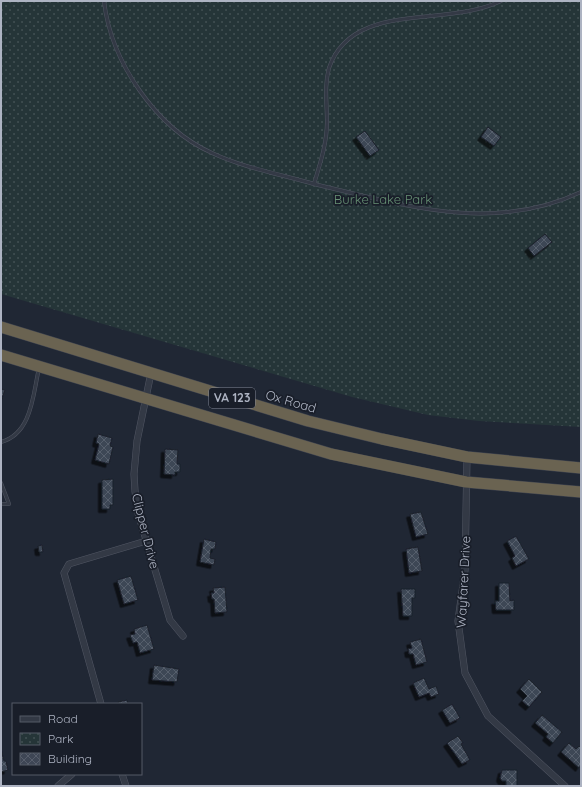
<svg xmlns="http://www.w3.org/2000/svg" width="582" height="787" font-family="Quicksand,sans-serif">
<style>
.park{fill:url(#park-dots)}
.building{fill:url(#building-cross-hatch);stroke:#1b202b;filter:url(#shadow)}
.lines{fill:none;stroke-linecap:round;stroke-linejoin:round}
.lane-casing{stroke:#515663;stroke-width:4}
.street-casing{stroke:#515663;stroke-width:7}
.highway-casing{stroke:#3e434f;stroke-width:12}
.lane{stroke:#333945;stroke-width:3}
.street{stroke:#333945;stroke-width:6}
.highway{stroke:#6a6351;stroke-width:11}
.labels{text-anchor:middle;stroke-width:3.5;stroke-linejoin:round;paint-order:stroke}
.shield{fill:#191e29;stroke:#818694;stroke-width:1}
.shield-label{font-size:12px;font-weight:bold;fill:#adb3c2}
.park-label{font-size:13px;fill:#679074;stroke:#191e29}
.street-label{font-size:13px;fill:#adb3c2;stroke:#191e29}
</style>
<defs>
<pattern id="park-dots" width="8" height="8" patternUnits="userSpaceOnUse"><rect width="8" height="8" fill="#253538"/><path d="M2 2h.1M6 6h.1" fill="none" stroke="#425053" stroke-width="1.8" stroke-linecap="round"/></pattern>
<pattern id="building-cross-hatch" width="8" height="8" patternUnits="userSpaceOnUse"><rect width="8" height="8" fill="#3e4655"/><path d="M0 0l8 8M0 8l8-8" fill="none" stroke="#575e6c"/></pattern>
<filter id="shadow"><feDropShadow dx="-3.5" dy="3.5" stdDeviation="0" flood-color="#0009"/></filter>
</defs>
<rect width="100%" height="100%" fill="#202734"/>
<!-- park -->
<path class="park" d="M1,1H581V427L479,421L428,415L352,397L1,294Z"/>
<!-- building -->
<path class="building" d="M488,127L501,137L494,146L481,137Z
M365,131L379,150L370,156L356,137Z
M545,234L552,242L534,256L528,248Z
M1,389L5,390L1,401Z
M98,434L112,438L110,446L113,447L109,464L95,460L99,444L96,443Z
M165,449L178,450L177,464H180V472H175V475L164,474Z
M113,479V505H110V509H102V480Z
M421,512L428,534L416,537L410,514Z
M516,536L529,559L516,566L512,558L515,556L507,541Z
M204,539L216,542L215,549H211L210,558L215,559L214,565L200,562Z
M42,545L43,552H39L38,546Z
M418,547L422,571L409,573L406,549Z
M131,576L138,600L124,604L117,580Z
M499,583H509L510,601L514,600V610H496L495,601H499Z
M225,587L227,612L215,613L214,599H212L211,593H214L213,588Z
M401,589H415V598H412V616H403Z
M147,625L154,649L140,653L137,642L133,643L130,635L135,634L134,629Z
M421,639L427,662L416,665L413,654H409L408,649L412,648L410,642Z
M154,665L179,669L177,682L152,680Z
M424,678L429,689L436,686L439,694L431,697L429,693L419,697L413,683Z
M529,679L542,692L529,707L522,701L527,696L520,689Z
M127,700L128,703L119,704L118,702Z
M452,704L460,718L450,723L442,710Z
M542,715L562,732L553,743L546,737L548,734L535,723Z
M458,736L463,743L461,744L470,760L462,764L447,743Z
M569,743L576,749L579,746L581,748V765L579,768L561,752Z
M1,749L4,761H6L8,770L1,772Z
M502,770H517V786H506V781H502L500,778Z"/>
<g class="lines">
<!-- lane casing -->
<g class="lane-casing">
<path id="lane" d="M104,1C111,62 156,128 212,153C244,168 280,174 314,184
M501,1C446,28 352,0 329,68C324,86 327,103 327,122C327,143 320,164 314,184C403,205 492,234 581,192
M1,442C32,434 33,394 39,368
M1,483L9,504H1"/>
</g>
<!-- street casing -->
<g class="street-casing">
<path id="street" d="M151,373L137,441L134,474L135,491L138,513L170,620L183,636
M467,457L465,570L458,621L465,673L488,716L565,786
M101,704L64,573L69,564L146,541
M122,774L126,786
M58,786L72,774"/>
</g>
<!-- highway casing -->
<g class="highway-casing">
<path id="highway" d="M1,327L308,421L382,439L467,457L581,468
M1,355L331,454L466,482L581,492"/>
</g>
<!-- lane -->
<use href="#lane" class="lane"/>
<!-- street -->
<use href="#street" class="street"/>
<!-- highway -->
<use href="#highway" class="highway"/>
</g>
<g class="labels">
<!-- shield labels -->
<rect class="shield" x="209" y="388" width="46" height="20" rx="3"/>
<g class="shield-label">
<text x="232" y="402">VA 123</text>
</g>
<!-- park labels -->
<g class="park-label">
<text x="383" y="204">Burke Lake Park</text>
</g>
<!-- street labels -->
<g class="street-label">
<text transform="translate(291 401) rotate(16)" y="5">Ox Road</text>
<text transform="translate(146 531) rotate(76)" y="5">Clipper Drive</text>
<text transform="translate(463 582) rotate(-87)" y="5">Wayfarer Drive</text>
</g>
</g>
<!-- border -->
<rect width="582" height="787" fill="none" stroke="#adb3c2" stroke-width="4"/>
<!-- legend -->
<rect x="12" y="703" width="130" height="72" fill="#191e29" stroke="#545a66"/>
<rect x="20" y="716" width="20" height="6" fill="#333945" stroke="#545a66"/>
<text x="48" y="723" font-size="12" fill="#adb3c2">Road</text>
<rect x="20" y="733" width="20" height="12" fill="url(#park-dots)" stroke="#545a66"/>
<text x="48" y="743" font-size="12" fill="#adb3c2">Park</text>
<rect x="20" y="753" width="20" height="12" fill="url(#building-cross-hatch)" stroke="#545a66"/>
<text x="48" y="763" font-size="12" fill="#adb3c2">Building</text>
</svg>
